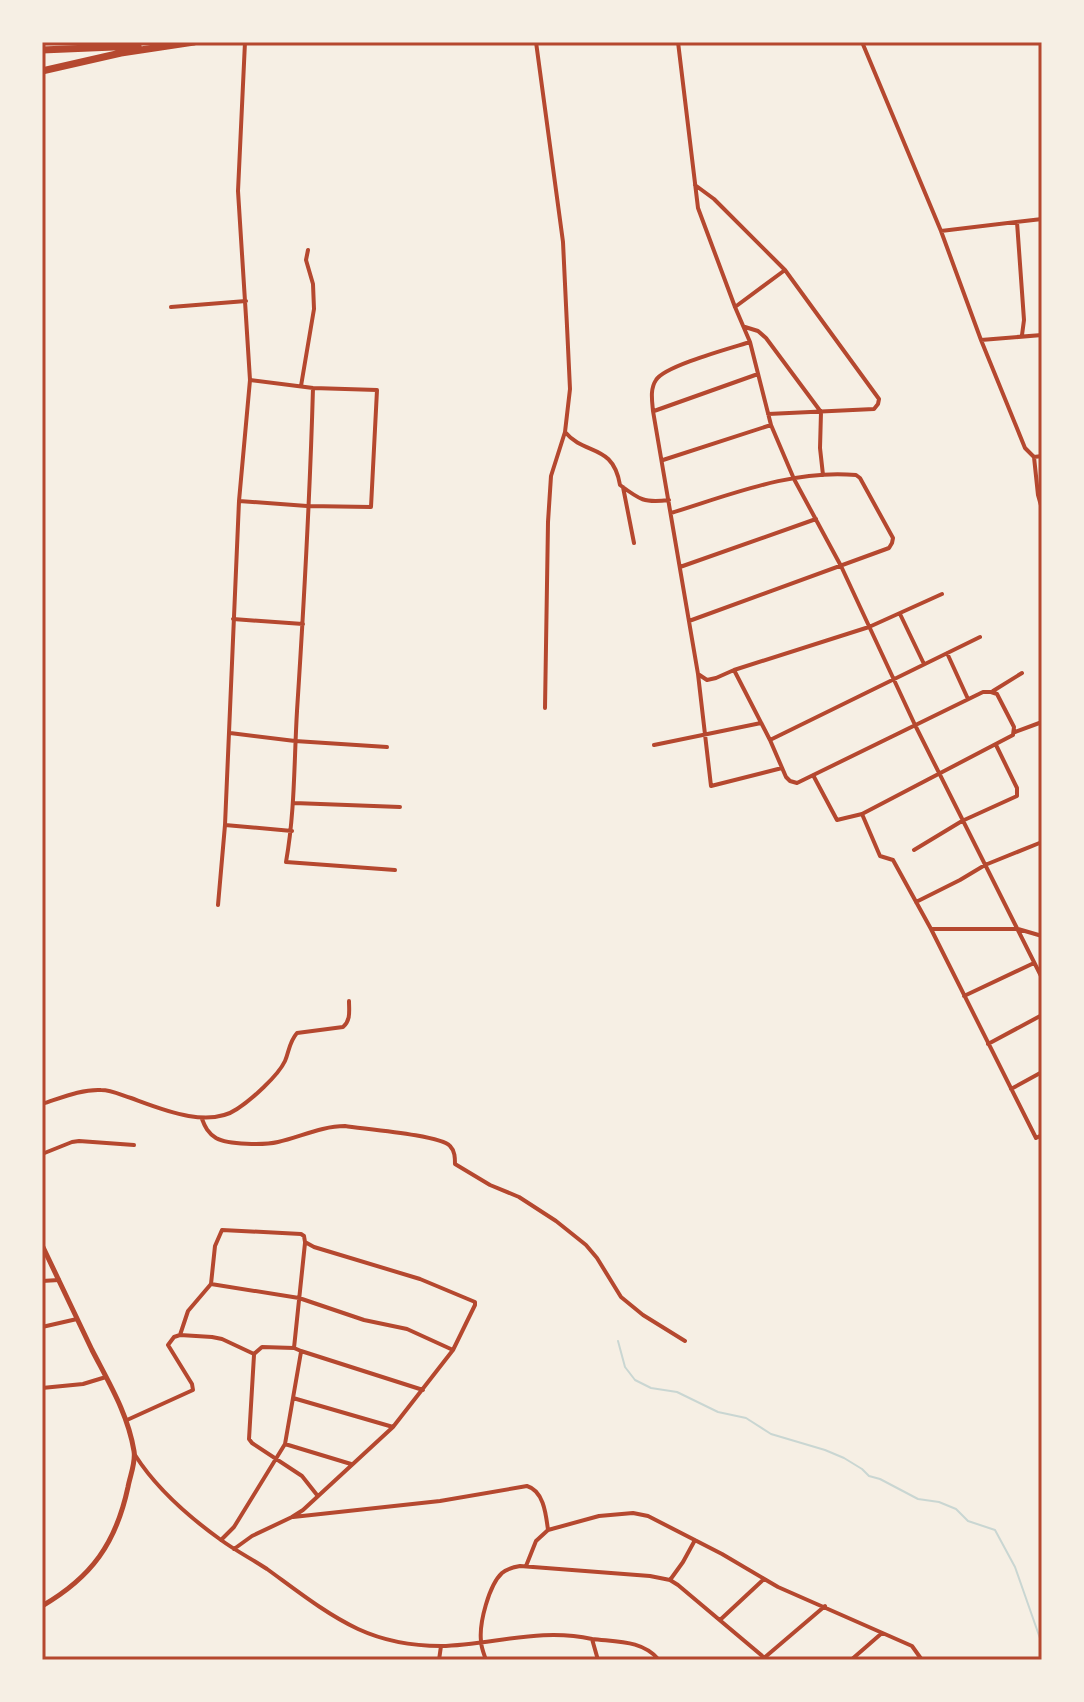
<svg xmlns="http://www.w3.org/2000/svg" width="1084" height="1702" font-family="'Asap Condensed',sans-serif">
<style>
.lines{fill:none;stroke-linecap:round;stroke-linejoin:round}
.stream{stroke:#c9d6d2;stroke-width:2}
.minor{stroke:#b5482f;stroke-width:4}
.tertiary{stroke:#b5482f;stroke-width:5}
.trunk{stroke:#b5482f;stroke-width:7}
.neatline{fill:none;stroke:#b5482f;stroke-width:3}
</style>
<rect width="100%" height="100%" fill="#f6efe4"/>
<g class="lines">
<!-- stream -->
<path class="stream" d="M618,1341L625,1367L635,1380L651,1388L677,1392L718,1412L746,1418L771,1434L825,1450L844,1458L862,1469L869,1476L880,1479L918,1499L939,1502L956,1509L968,1521L995,1530L1015,1567L1042,1644"/>
<!-- minor -->
<path class="minor" d="M536,42L563,242L570,389L565,432L551,476L548,522L545,708
M678,42L698,208L735,307L750,342L771,425L794,479L841,566L915,725L1042,978
M862,42L941,231L981,340L1042,335
M695,185L714,199L785,270L879,399L878,404L874,409L768,414
M1017,222L1024,320L1022,335
M941,231L1042,219
M171,307L246,301
M735,307L785,270
M745,327L758,331L766,338L821,412L820,448L823,475
M981,340L1025,448L1034,457
M750,342C731,348 664,366 656,380C650,389 652,400 653,411L698,674L707,680L716,678L734,670L869,627L942,594
M301,386L314,309L313,284L306,260L308,250
M313,388C310,495 304,603 297,711C294,761 295,812 286,862L395,870
M654,411L758,374
M565,432C585,456 613,443 620,485C640,500 644,503 669,500
M1042,456L1034,457L1038,495L1042,509
M663,460L771,425
M623,487L634,543
M239,501L307,506L371,507L377,390L313,388L250,380
M671,513C730,495 793,469 856,475L860,478L893,538L892,543L889,548L689,621
M680,567L816,519
M900,614L924,664
M233,619L303,624
M947,653L968,699
M734,670L770,740L786,777L790,781L797,783L983,692H991L997,694L1014,727L1013,735L862,814
M698,674L711,786L782,768
M993,691L1022,673
M1015,732L1042,722
M230,733L295,741L387,747
M770,740L980,637
M654,745L761,723
M813,775L837,820L862,814L880,856L893,860L931,929L1036,1138L1042,1135
M294,803L400,807
M225,825L292,831
M914,850L962,821L1017,796V788L996,745
M916,902L960,880L985,865L1042,842
M218,905L225,825L239,501L250,380L238,191L245,42
M931,929H1018L1042,936
M964,996L1034,963
M988,1044L1042,1015
M1011,1089L1042,1072
M42,1104C61,1098 81,1089 101,1090C112,1090 121,1095 131,1098C161,1109 208,1129 237,1109C251,1100 278,1076 285,1061C289,1052 289,1042 297,1033L343,1027C351,1020 349,1011 349,1001
M202,1119C205,1127 208,1133 216,1138C228,1145 265,1145 278,1142C300,1137 322,1126 345,1126C364,1129 440,1135 450,1146C455,1151 455,1158 455,1164L490,1185L519,1197L556,1221L586,1245L597,1258L621,1297L643,1315L685,1341
M42,1154L72,1142L79,1141L134,1145
M42,1281L59,1280
M211,1284L299,1298L364,1320L407,1329L453,1350
M42,1327L77,1319
M180,1335L212,1337L222,1339L254,1354L262,1347L294,1348L301,1351L423,1390
M294,1348L305,1243
M254,1355L249,1439L252,1443L302,1476L317,1495
M42,1388L83,1384L106,1377
M293,1398L393,1427
M127,1420L193,1390L192,1384L168,1345L174,1337L180,1335L188,1311L211,1284L215,1246L222,1230L301,1234L304,1236L305,1242L314,1247L420,1279L475,1302V1305L453,1350L393,1427L303,1510L292,1517L252,1536L234,1549
M285,1444L351,1464
M135,1455C156,1488 189,1517 221,1540C236,1551 252,1559 267,1569C296,1590 326,1614 358,1629C384,1641 413,1646 441,1646C492,1645 540,1627 592,1639L598,1660
M293,1517L440,1501L527,1486C544,1491 546,1515 548,1530
M221,1540L234,1527L285,1444L301,1352
M526,1566L536,1541L548,1530L599,1516L633,1513L648,1516L722,1554L778,1587L912,1646L922,1660
M670,1580L683,1562L695,1540
M720,1620L764,1579
M592,1639C616,1642 643,1640 659,1660
M764,1658L825,1606
M439,1660L441,1646
M486,1660C484,1654 481,1647 481,1641C479,1623 489,1585 502,1573C507,1569 514,1567 520,1566L650,1576L670,1580L678,1585L767,1660
M851,1660L882,1633"/>
<!-- tertiary -->
<path class="tertiary" d="M42,1245C59,1280 75,1315 92,1350C109,1383 128,1414 134,1451C136,1462 130,1476 128,1487C116,1543 92,1577 42,1606"/>
<!-- trunk -->
<path class="trunk" d="M42,50L138,46
M42,71L121,53L194,42"/>
</g>
<!-- border -->
<rect width="1084" height="1702" fill="none" stroke="#f6efe4" stroke-width="88"/>
<rect x="44" y="44" width="996" height="1614" class="neatline"/>
</svg>
